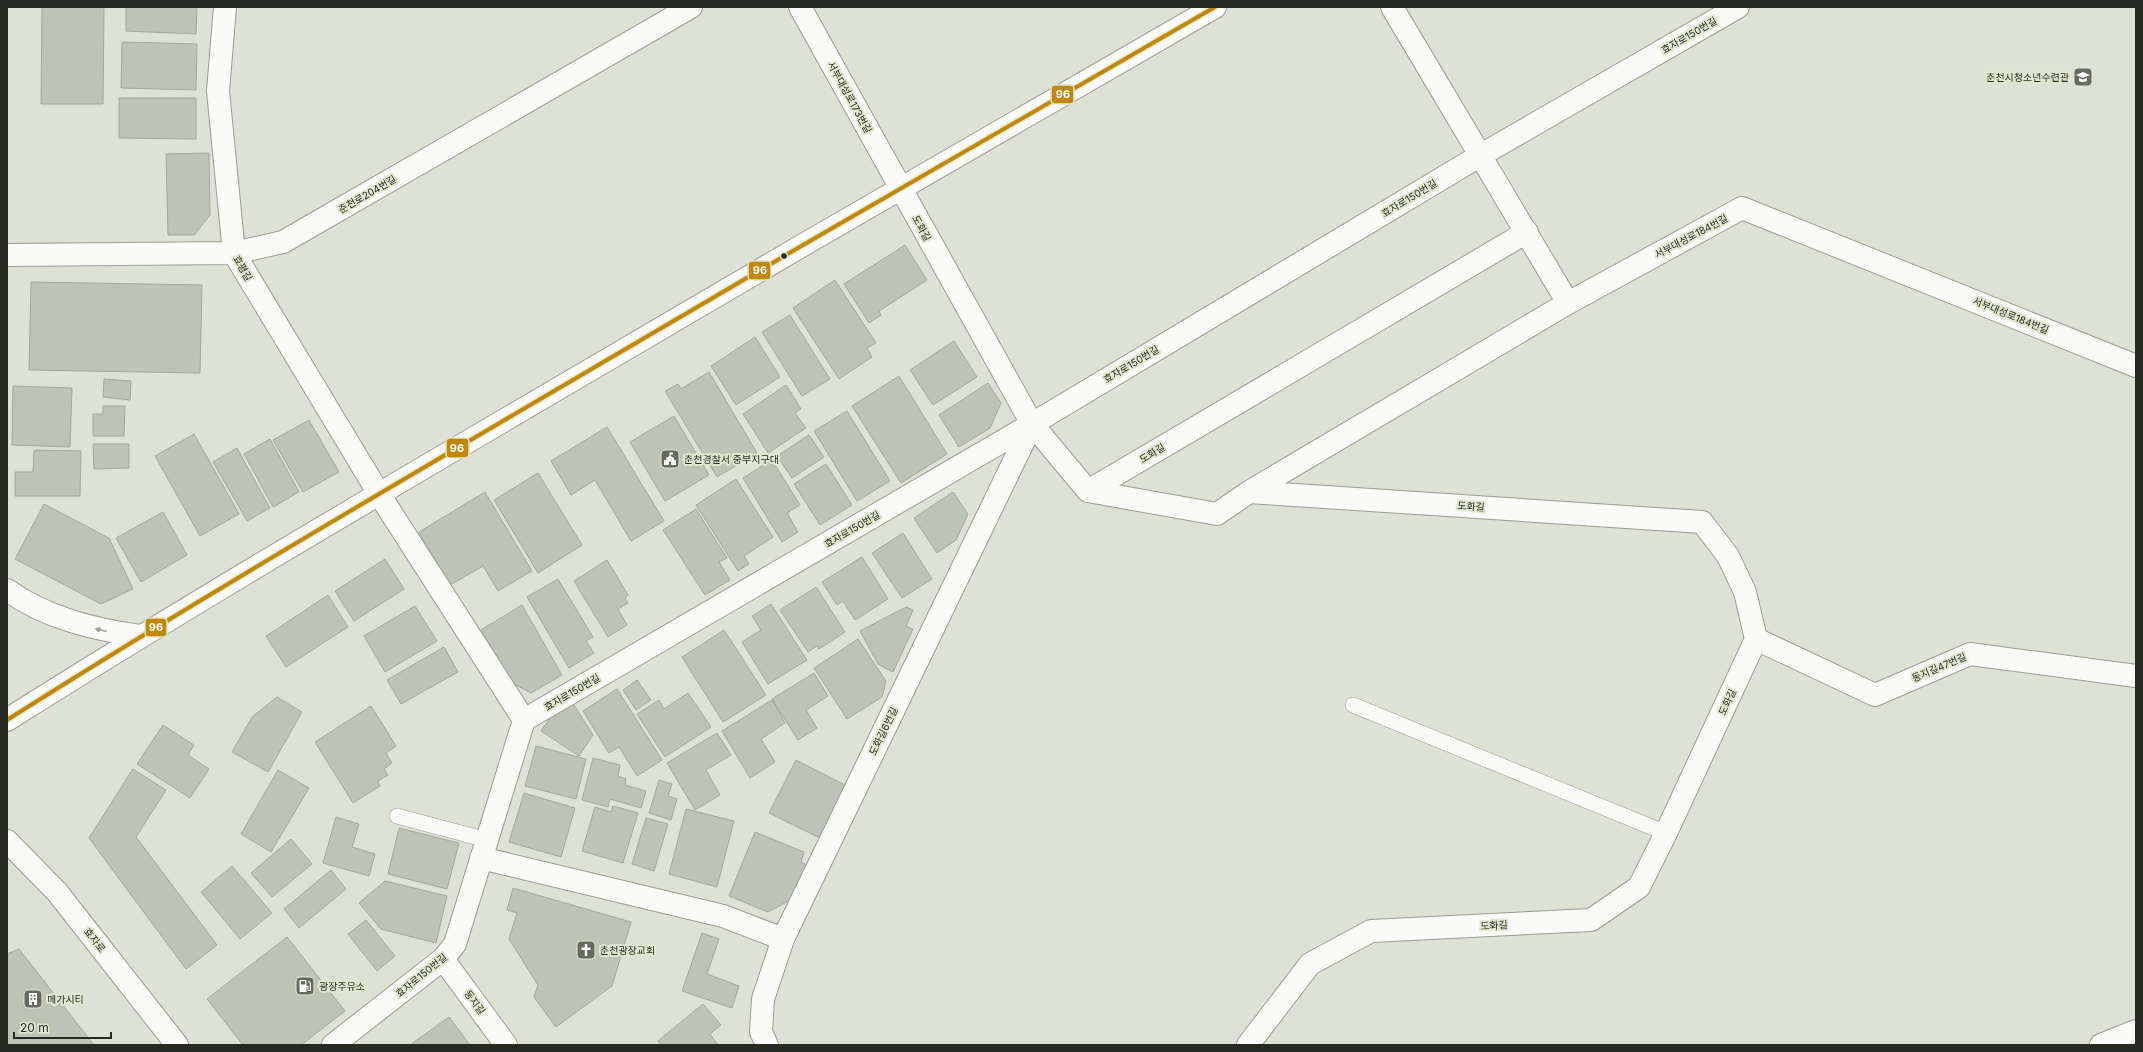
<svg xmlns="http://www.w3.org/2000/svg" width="2143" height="1052" font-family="Inter,'Noto Sans KR',sans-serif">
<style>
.building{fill:#bcc5b5;stroke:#a2a79d}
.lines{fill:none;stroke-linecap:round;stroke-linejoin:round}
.service-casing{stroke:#999c91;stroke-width:16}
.minor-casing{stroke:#999c91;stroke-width:24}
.tertiary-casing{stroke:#999c91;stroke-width:24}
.service{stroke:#fafbf9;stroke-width:15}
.minor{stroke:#fafbf9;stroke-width:22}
.tertiary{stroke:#fafbf9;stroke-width:22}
.bus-1-casing{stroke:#e1e8cf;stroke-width:7}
.bus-1{stroke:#c38708;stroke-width:4}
.oneway{fill:#9b9d98}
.bus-dot{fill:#272a21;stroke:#e1e8cf;stroke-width:1.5}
.labels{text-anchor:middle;stroke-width:4;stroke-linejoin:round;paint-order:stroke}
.street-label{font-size:10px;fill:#272a21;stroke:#e1e8cf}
.poi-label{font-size:10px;fill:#272a21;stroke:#e1e8cf;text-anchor:start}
.line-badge{stroke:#e1e8cf;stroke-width:1.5}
.badge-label{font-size:11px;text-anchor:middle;font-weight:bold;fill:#fff}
</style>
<rect width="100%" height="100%" fill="#dee2d5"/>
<!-- building -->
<path class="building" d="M42,7H104L103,104H41Z
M126,7H197L196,34L126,31Z
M122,42L197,44L196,90L121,88Z
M119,98H196V139L119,138Z
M209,153L210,215L194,235H168L166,154Z
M905,245L927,280L879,311L881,315L869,323L844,284Z
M835,280L876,343L867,348L872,357L839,379L793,308Z
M31,282L202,285L200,373L29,370Z
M790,315L830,379L802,396L762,332Z
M755,337L780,377L736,405L711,366Z
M954,341L977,377L933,405L910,370Z
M709,372L757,453L717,477L665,391L678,384L681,389Z
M899,376L947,454L901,483L852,406Z
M104,379L131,381L130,400L103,397Z
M988,383L1001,403L990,428L959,447L939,415Z
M786,385L801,409L795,413L806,428L768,453L743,414Z
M13,386L72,388L70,447L12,445Z
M103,406H125L124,436H93V414H103Z
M847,411L890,481L857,501L814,431Z
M674,416L709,475L665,501L630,442Z
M309,420L339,472L303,492L273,440Z
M607,427L664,521L631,541L595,480L571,495L551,461Z
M194,434L239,514L200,536L155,456Z
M809,435L824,457L792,478L777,456Z
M270,439L299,492L273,507L244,454Z
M93,444H129V468L94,469Z
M237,448L270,508L247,521L213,462Z
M34,450L81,451L80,496H15V472H33Z
M772,460L800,505L787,513L798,532L782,542L743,478Z
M826,464L852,505L820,525L794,484Z
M538,473L582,545L538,573L494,500Z
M736,479L773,537L744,556L749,564L738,571L696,505Z
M485,492L532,571L498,591L483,566L450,585L419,532Z
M953,492L968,514L956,540L937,553L914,518Z
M44,504L109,538L133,589L101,604L15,559Z
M696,509L727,558L719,562L730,580L705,595L663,530Z
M163,512L187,555L141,582L116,538Z
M903,533L932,579L902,598L872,553Z
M862,557L888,599L855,620L843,601L837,605L822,582Z
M385,559L404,589L354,621L335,591Z
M607,560L628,595L625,598L628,603L618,609L627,625L608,637L574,581Z
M558,579L593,637L586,641L594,653L569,668L527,597Z
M816,587L845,632L819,649L817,646L808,652L780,610Z
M328,595L348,627L286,667L266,636Z
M771,604L807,660L768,684L742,642L761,630L752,616Z
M522,605L562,675L531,693L512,683L481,630Z
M415,606L437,641L385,672L364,636Z
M906,607L913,610L906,626L913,629L893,672L878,664L860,631Z
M724,630L766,695L723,722L682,657Z
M858,639L886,681L882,697L847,719L814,668Z
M444,647L458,672L401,704L387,680Z
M814,673L828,696L806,710L817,728L798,740L772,699Z
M637,680L651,700L636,710L623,690Z
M617,689L662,760L637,776L619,747L609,753L583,711Z
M688,693L711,727L665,757L637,714L659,700L664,709Z
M277,697L302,712L268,772L232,752L252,717Z
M772,700L785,723L761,739L775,762L750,778L722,731Z
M572,702L593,735L579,756L541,731L553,714Z
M371,706L396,746L386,753L392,763L384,769L388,775L378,781L380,786L353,803L315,742Z
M163,725L194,745L188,755L209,769L190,798L137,764Z
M717,733L731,755L706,770L720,795L695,810L667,763Z
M536,746L586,759L576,799L525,786Z
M593,758L620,765L618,776L626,779L625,785L646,791L641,808L610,799L608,807L582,800Z
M796,760L845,785L820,838L769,813Z
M133,769L166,790L136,837L217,945L186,969L89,838Z
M278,770L309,788L271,852L241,834Z
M659,780L672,784L668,796L677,799L671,820L649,813Z
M524,793L575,808L561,857L509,842Z
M613,806L638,813L623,863L582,851L595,807L611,812Z
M686,809L734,821L717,887L669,874Z
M336,817L359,824L352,847L375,854L369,876L323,863Z
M646,818L668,824L654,871L632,864Z
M399,828L459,843L447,889L388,874Z
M755,832L804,852L801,862L807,865L794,898L768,912L729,896Z
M291,839L312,864L272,897L251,873Z
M232,866L272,913L240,939L201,892Z
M331,870L346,889L299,928L284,909Z
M385,881L447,896L436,943L381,929L359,903Z
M513,888L631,922L612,986L556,1027L534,997L538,985L509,939L517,913L507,910Z
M366,920L395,956L377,971L348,934Z
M702,933L719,939L707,974L739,986L732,1008L682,991Z
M287,937L345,1011L301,1045H243L207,999Z
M19,949L94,1045H7V954Z
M703,1004L721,1025L710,1034L718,1045H661L658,1041Z
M449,1017L470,1045H410Z"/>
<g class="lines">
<!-- service casing -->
<g class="service-casing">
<path id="service" d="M1353,705L1666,833
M397,816L487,840"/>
</g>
<!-- minor casing -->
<g class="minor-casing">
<path id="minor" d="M225,7L218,91L234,253L379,494L524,720
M800,7L1032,424L1088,491L1217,514L1249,492L1702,522L1728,556L1745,592L1756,639L1666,833L1639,887L1591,920L1371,931L1310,964L1248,1045
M1392,7L1568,303L1742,208L2136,366
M7,255L234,253L283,242L691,7
M1088,491L1527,232
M1249,492L1568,303
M1756,639L1875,695L1970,654L2136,676
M481,858L723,916L783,939
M443,959L506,1045
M333,1045L443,959L455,944L524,720L1032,424L1481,155L1738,7
M767,1045L761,1032L763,999L783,939L1032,424
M2101,1045L2136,1031"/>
</g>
<!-- tertiary casing -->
<g class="tertiary-casing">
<path id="tertiary" d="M7,590C46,618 93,629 140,636
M7,720C176,613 348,512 520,411C751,275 982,140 1215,7
M7,841L57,892L177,1045"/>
</g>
<!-- service -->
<use href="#service" class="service"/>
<!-- minor -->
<use href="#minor" class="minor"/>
<!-- tertiary -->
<use href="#tertiary" class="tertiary"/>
<!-- bus-1 casing -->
<g class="bus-1-casing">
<path id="bus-1" d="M7,720C176,613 348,512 520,411C751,275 982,140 1215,7"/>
</g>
<!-- bus-1 -->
<use href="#bus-1" class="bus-1"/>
</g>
<!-- one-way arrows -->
<defs><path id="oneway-solid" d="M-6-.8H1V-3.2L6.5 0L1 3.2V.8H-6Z"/></defs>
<use class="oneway" href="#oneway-solid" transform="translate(101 630) rotate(-166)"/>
<!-- icons -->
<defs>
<g id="school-square" transform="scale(1)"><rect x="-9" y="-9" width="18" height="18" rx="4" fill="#676a60" stroke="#e1e8cf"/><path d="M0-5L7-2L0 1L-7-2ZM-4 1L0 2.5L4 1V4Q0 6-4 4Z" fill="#fff"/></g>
<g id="civic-square" transform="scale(1)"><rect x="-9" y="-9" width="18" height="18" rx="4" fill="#676a60" stroke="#e1e8cf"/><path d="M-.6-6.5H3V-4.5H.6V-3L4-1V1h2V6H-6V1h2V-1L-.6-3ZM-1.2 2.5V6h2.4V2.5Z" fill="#fff"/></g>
<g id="church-square" transform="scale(1)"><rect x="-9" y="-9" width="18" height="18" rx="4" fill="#676a60" stroke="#e1e8cf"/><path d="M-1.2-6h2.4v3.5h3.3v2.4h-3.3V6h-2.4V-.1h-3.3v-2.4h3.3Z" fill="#fff"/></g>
<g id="fuel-square" transform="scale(1)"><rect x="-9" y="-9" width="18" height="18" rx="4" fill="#676a60" stroke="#e1e8cf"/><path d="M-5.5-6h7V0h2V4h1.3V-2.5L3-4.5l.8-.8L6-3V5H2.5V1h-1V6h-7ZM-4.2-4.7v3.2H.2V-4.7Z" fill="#fff"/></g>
<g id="building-square" transform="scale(1)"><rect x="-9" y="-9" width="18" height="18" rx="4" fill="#676a60" stroke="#e1e8cf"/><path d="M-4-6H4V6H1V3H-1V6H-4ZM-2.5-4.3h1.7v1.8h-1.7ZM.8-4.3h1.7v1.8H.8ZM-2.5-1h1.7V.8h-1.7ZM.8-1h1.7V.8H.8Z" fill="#fff"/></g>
</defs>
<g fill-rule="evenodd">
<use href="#school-square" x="2083" y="77"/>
<use href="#civic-square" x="670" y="459"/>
<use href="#church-square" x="586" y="950"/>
<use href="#fuel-square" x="305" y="986"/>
<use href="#building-square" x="33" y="999"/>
</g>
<!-- markers -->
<circle class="bus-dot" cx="784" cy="256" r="3.5"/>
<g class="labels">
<!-- street labels -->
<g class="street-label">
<text transform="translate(1689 35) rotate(-30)" y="4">효자로150번길</text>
<text transform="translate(850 97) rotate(61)" y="4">서부대성로173번길</text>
<text transform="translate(367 194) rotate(-30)" y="4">춘천로204번길</text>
<text transform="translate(1409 198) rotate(-31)" y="4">효자로150번길</text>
<text transform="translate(922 228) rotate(61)" y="4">도화길</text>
<text transform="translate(1691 236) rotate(-28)" y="4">서부대성로184번길</text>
<text transform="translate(243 268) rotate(60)" y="4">효평길</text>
<text transform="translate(2011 315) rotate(22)" y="4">서부대성로184번길</text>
<text transform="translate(1131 364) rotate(-31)" y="4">효자로150번길</text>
<text transform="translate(1152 453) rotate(-31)" y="4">도화길</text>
<text transform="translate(1471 506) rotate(4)" y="4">도화길</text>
<text transform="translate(852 529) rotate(-30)" y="4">효자로150번길</text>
<text transform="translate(1939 667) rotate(-23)" y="4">둥지길47번길</text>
<text transform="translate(572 692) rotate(-30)" y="4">효자로150번길</text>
<text transform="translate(1727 702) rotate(-65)" y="4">도화길</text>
<text transform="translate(883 731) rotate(-64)" y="4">도화길6번길</text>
<text transform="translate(1494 925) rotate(-3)" y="4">도화길</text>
<text transform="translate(95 940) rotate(52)" y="4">효자로</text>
<text transform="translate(421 975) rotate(-39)" y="4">효자로150번길</text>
<text transform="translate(475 1002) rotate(54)" y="4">둥지길</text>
</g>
<!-- poi labels -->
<g class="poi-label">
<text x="2069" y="81" text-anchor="end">춘천시청소년수련관</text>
<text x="684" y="463">춘천경찰서 중부지구대</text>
<text x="600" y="954">춘천광장교회</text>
<text x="319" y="990">광장주유소</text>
<text x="47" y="1003">메가시티</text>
</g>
</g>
<g class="line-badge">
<rect x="1051" y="85" width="23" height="19" rx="4" fill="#c38708"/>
<rect x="748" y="261" width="23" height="19" rx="4" fill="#c38708"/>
<rect x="446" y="438" width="23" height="20" rx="4" fill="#c38708"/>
<rect x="145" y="618" width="22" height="19" rx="4" fill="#c38708"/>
</g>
<g class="badge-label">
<text x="1063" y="98">96</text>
<text x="760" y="274">96</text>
<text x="457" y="452">96</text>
<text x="156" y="631">96</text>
</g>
<!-- border -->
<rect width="2143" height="1052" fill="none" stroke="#272a21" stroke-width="16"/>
<!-- scale -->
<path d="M14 1032v6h97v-6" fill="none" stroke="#272a21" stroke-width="2"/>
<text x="20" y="1032" font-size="12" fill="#272a21" stroke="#e1e8cf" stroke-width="3" paint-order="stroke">20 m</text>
</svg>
